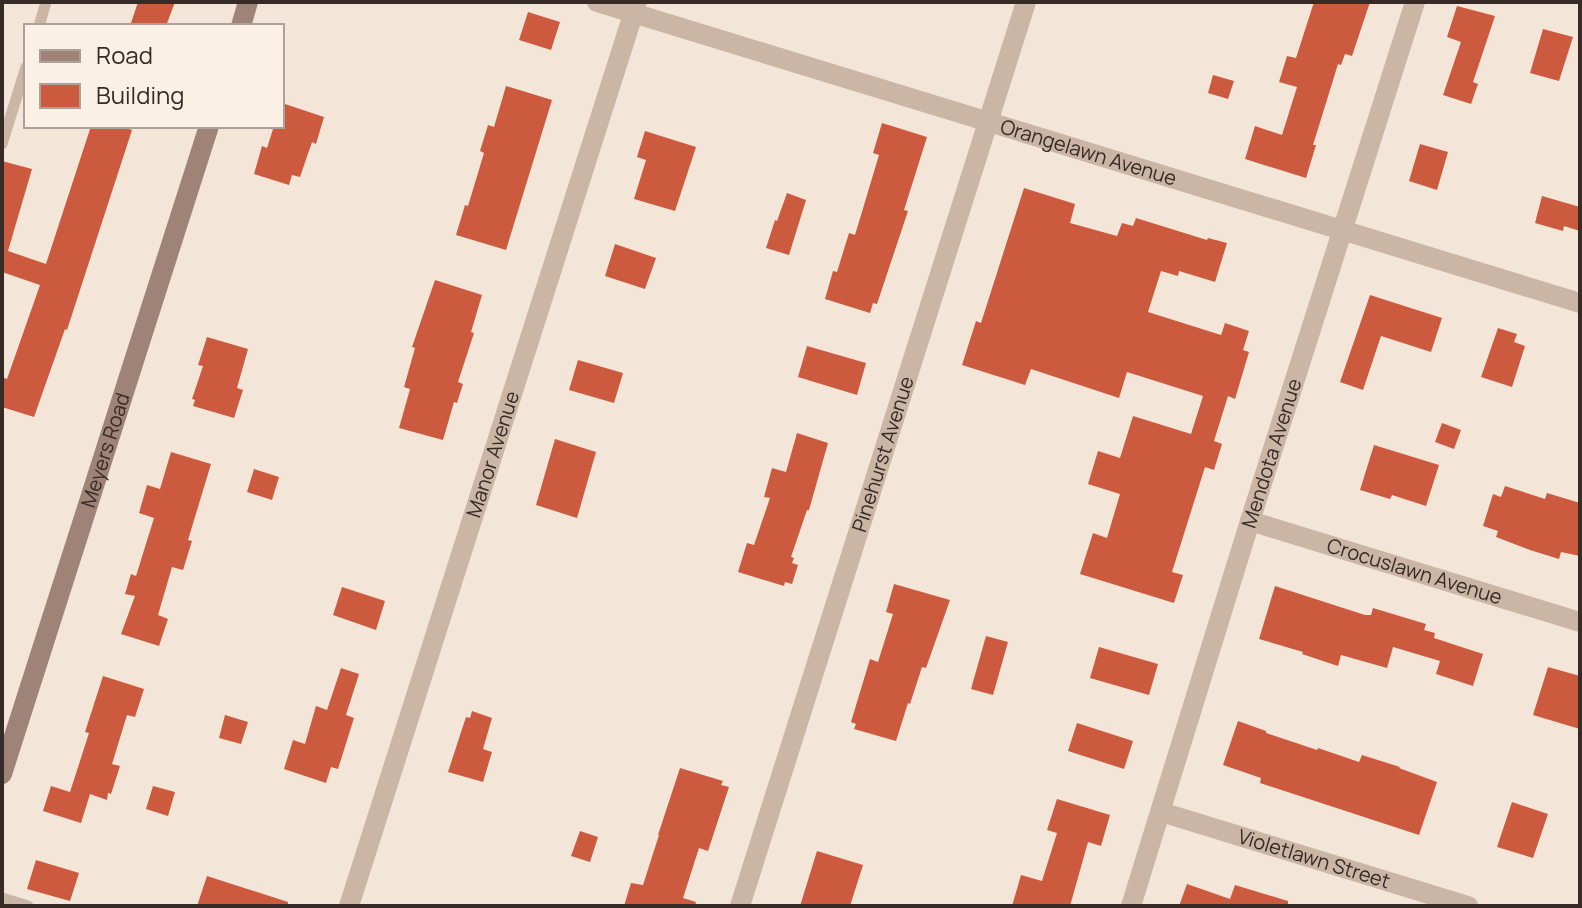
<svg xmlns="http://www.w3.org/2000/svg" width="1582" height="908" font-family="Manrope,sans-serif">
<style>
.building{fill:#cc5a3e}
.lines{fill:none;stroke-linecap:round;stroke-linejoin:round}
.lane{stroke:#cbb5a5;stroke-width:11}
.street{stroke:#cbb5a5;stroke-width:20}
.secondary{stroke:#9f8376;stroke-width:20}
.labels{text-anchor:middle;stroke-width:7;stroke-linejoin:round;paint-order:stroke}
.street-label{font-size:20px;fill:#372b27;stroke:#faf0e6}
</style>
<rect width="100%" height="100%" fill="#f3e6d9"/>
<!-- building -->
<path class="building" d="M138,2H175L166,26H130Z
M1314,2H1370L1352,56L1345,54L1341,65L1338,64L1313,145H1316L1306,178L1245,159L1255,126L1282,135L1297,87L1279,82L1287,56L1296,58Z
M1457,6L1495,16L1473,82L1478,84L1471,104L1443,95L1461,42L1447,37Z
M528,12L560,22L551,50L519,40Z
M1543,29L1573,37L1559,81L1530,73Z
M1213,75L1234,81L1228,99L1208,93Z
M506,86L552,100L506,250L456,235L465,205L468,206L484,153L480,151L488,125L494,127Z
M282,103L324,117L316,144L312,142L300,177L292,175L289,185L254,174L262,146L267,148L274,126H282Z
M882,123L927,137L904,210L908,211L877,304L873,303L870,313L825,299L833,271L837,272L849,233L855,235L879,155L873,153Z
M91,126H120L132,130L67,330L65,329L34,417L2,407V377L7,379L40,285L2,272V161L32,169L8,251L46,264Z
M645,131L696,147L675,211L634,199L646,160L637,157Z
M1420,144L1448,152L1437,190L1409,181Z
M1024,188L1075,204L1070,223L1117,236L1122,223L1133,226L1136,218L1207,240L1208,238L1227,243L1215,282L1179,271L1178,276L1161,271L1148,312L1221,335L1225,323L1249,331L1243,350L1249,352L1235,399L1228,396L1214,441L1222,444L1214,470L1205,467L1172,572L1183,575L1174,603L1080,574L1093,533L1107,538L1120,494L1088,484L1098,451L1120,458L1133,416L1191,434L1203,396L1127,372L1119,398L1031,369L1025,385L962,365L976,321L981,323Z
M787,193L806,200L789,255L766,248L775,220L777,221Z
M1542,196L1580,207V231L1564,226L1563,231L1535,223Z
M615,244L656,258L645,289L605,276Z
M435,280L482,295L471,332L474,333L458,382L463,384L457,403L454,402L443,440L399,428L410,389L404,387L415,348L412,347Z
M1370,295L1442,318L1431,352L1381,336L1363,390L1340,382Z
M1498,328L1517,334L1514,342L1525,346L1512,387L1481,377Z
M207,337L248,349L237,388L243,390L234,418L193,406L195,400L192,399L203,366L198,365Z
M807,346L866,363L857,395L798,377Z
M578,360L623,373L614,403L569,390Z
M1442,423L1461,430L1454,449L1435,442Z
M797,433L828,443L809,510H807L791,557L794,558L792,563L798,565L792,584L785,582L784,586L738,572L747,543L754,545L770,498L764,497L772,468L786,472Z
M555,439L596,452L577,518L536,505Z
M1374,445L1439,465L1426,506L1392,495L1390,499L1360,490Z
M171,452L211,464L188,540L192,541L183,570L172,567L158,615L168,619L159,646L121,634L135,596L125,594L131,574L136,576L154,518L139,513L147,485L160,489Z
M254,469L279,477L272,500L247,492Z
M1505,486L1545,499L1547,493L1580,503V556L1561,552L1559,559L1530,550L1496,537L1498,531L1483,526L1493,494L1501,497Z
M894,584L950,600L926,668L922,667L910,704L908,703L896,741L854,729L856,724L851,722L870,659L878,662L893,614L886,612Z
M1275,586L1365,615H1371L1373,608L1426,624L1424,630L1435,633L1434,638L1483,654L1473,686L1436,674L1440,661L1393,647L1387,668L1341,655L1338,666L1302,654L1303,652L1259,639Z
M342,587L385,601L376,630L333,615Z
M986,636L1008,642L993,695L971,689Z
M1099,647L1158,664L1149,695L1090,678Z
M1548,667L1580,676V729L1533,715Z
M341,668L359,674L346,715L354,718L338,769L331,767L326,783L284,769L293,740L305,744L316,706L327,710Z
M103,676L144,689L135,717L127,715L112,764L120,766L111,794L108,793L107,800L90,794L81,823L43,811L51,786L70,792L89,733L85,732Z
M472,711L492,718L483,749L492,752L483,782L448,772L466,717L470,718Z
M225,715L248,722L241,744L219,738Z
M1238,721L1266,731V733L1317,750L1318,748L1359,762L1362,755L1400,767L1399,768L1437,782L1419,835L1260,783L1261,778L1223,765Z
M1077,723L1133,741L1124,769L1068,751Z
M680,768L723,781L721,785L729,787L708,851L699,848L683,898L696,902L695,906H624L631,883L643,885L659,835H658Z
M153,786L175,792L168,816L146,809Z
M1057,799L1110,815L1101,846L1088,842L1070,906H1012L1021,875L1042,881L1057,833L1047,830Z
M1512,802L1548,814L1533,858L1497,847Z
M580,831L598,837L590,862L571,856Z
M817,851L863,865L850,906H800Z
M36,860L79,873L70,901L27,889Z
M207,876L288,902V906H197Z
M1187,884L1230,899L1235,885L1288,901V906H1179Z"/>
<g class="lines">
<!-- lane -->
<path class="lane" d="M39,26L46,2
M2,144L26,67
M2,898L28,906"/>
<!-- street -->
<g class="street">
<path id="s1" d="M597,2L1580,303"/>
<path id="s2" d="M1250,521L1580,622"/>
<path id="s3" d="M1161,812L1468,906"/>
<path id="s4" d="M349,906L637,2"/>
<path id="s5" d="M740,906L1026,2"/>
<path id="s6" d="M1131,906L1250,521L1415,2"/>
</g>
<!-- secondary -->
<g class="secondary">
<path d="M241,26L248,2"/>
<path id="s7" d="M2,774L209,126"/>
</g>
</g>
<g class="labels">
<!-- street labels -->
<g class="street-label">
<text dy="7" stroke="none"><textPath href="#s1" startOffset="514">Orangelawn Avenue</textPath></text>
<text dy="7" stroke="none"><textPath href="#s7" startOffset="340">Meyers Road</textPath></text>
<text dy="7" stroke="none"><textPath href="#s4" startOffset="474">Manor Avenue</textPath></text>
<text dy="7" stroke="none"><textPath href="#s5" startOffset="474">Pinehurst Avenue</textPath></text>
<text dy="7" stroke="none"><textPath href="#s6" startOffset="474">Mendota Avenue</textPath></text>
<text dy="7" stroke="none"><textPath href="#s2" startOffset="172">Crocuslawn Avenue</textPath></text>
<text dy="7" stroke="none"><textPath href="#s3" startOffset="160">Violetlawn Street</textPath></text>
</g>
</g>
<!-- border -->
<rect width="1582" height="908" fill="none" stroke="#372b27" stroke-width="8"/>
<!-- legend -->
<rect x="24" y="24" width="260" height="104" fill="#faf0e6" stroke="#aca19a" stroke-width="2"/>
<rect x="40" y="50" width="40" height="12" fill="#9f8376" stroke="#aca19a" stroke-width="2"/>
<text x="96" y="64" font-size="24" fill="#372b27">Road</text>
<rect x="40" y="84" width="40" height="24" fill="#cc5a3e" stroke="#aca19a" stroke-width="2"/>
<text x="96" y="104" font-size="24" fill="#372b27">Building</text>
</svg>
